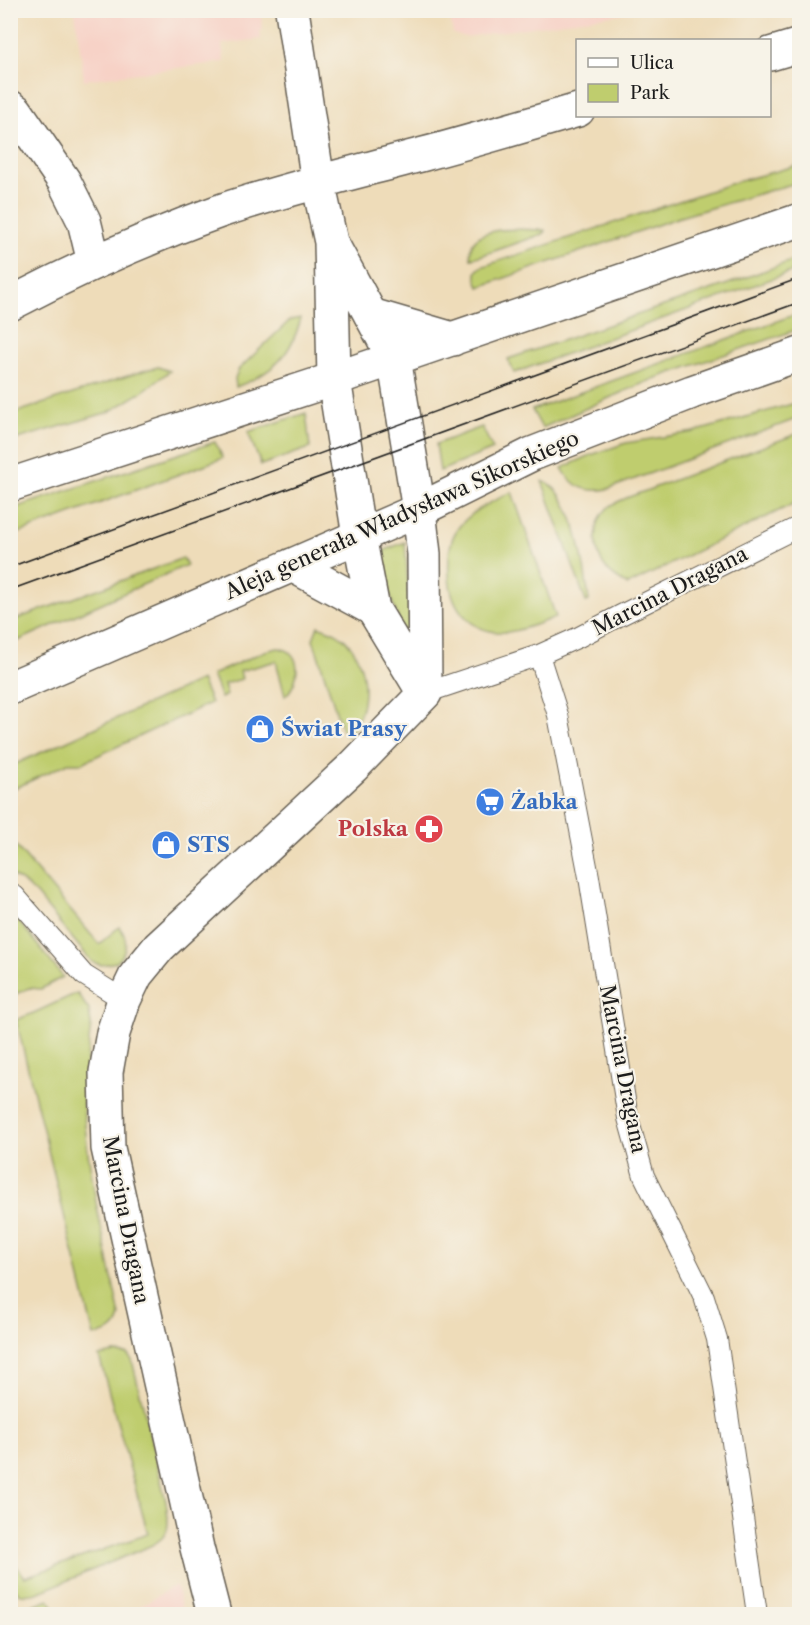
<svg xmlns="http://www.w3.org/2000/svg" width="810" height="1625" font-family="'Libre Caslon Text',serif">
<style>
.built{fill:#f7d1c6}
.green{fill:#bfcd6e;stroke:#6e7445;stroke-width:1.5}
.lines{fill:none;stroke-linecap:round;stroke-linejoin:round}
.lane-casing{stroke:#665f53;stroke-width:22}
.street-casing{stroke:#665f53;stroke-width:36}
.secondary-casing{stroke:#665f53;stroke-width:36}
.lane{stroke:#fff;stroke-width:20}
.street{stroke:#fff;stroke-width:33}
.secondary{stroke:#fff;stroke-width:33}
.tram{stroke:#1c1c1c;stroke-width:1.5}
.labels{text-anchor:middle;stroke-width:4.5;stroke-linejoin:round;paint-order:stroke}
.street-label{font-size:21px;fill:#1c1c1c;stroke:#f7f3e8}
.shop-label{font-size:21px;font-weight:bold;fill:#366cbe;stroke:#f7f3e8;text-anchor:start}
.health-label{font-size:21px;font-weight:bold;fill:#be3a42;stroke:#f7f3e8;text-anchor:end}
</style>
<rect width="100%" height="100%" fill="#f7f3e8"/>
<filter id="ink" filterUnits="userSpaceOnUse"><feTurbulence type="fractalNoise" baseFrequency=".0167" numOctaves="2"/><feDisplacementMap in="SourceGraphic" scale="12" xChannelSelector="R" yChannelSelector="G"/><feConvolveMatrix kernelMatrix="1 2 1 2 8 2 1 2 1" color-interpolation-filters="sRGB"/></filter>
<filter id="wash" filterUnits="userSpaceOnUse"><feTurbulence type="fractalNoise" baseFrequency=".008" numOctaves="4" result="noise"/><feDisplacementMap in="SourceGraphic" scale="24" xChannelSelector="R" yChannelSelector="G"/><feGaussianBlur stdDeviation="1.35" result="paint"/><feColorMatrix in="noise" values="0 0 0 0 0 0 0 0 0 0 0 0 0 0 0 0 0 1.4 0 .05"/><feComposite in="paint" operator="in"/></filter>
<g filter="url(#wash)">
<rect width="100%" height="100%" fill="#eedcb9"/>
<!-- built -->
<path class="built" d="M75,11H260L263,30L260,31L261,39L222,44L224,62L84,80Z
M449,11V10L639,11L466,37L453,34Z
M176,1585L183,1614H126Z"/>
<!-- green -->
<path class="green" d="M799,165V182L680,217L479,287C476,278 473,272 481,267L736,182Z
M545,230V232L543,234L480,256L471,258C464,222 524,230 545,230Z
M799,258V269L514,373L508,359L728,284Z
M799,313V329L656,378L625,391L542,428L532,410Z
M301,318C291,356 273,373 236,387L235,378L239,369L287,323L291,320Z
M158,367L170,371L139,394L109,412L11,441V414L146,370Z
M799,402V418L608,489C586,493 572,487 562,468L591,455L626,443L694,432Z
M306,413L310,448L261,465L248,432Z
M482,427L493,449L440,471L436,444Z
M799,433V501L628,585C620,580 611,576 606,568C593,552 592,521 609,507C620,499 635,495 648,490Z
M215,442L223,458L11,536V509Z
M542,481C576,491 585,571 589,601L586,602Z
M512,492L556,617C540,623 525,630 508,632C472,635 451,609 449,576C448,561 448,544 456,531C467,513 493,501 512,492Z
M405,542L412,644L401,628L391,597L382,580L373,555Z
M183,558L187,565L11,644V621Z
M318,626C325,629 333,631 339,635C360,649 367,680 363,703C361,716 355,727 348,737L342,730L313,639Z
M278,648C303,650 301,682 285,696L276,661L240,671L242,679L224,684L227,695L221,698L212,675L265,651Z
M201,680L211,703L82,763H68L11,790V766Z
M10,839L99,944L119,927C129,938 127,951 117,962L101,965L92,962L36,894L23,882L11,875Z
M11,913L30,935L63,977L41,989L29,988L11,996Z
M77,993L89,1010L91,1025L84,1082L83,1106L88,1153L97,1208L120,1316C117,1331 107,1333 94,1336L16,1020L36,1012Z
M115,1353L127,1354L132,1360L166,1502C169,1524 172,1536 150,1546L37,1593C23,1596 19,1596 11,1584V1559L25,1577L148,1534L99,1356Z
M49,1599L57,1614H11V1609L13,1613Z"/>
</g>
<g filter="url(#ink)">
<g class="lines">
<!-- lane casing -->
<g class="lane-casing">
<path id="lane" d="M539,655L558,715L589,877L628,1118L644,1176L704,1297L717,1339L757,1614
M425,693L539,655L579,637L621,615L800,526
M10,894L15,896L84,975L124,1000"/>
</g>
<!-- street casing -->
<g class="street-casing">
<path id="street" d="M292,10L318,182L331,242L334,379L359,536L373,609L424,693
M770,54L800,45
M10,107L16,111L64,181L84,221L94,262
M10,304C79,268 150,236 223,210C289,188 357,172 424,154C476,140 527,125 578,110
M214,1614L197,1548L108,1148L106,1072L113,1033L124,1000L136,975L159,947L353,767L425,693L424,554L419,510L394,358L331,242"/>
</g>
<!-- secondary casing -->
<g class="secondary-casing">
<path id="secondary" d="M371,315L453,339
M10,485L334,379L800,220
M292,565L373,609
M10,688L419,510L532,454L692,392L800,354"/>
</g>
<!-- lane -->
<use href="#lane" class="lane"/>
<!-- street -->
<use href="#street" class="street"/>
<!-- secondary -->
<use href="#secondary" class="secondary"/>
<!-- tram -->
<path class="tram" d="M10,567L800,278
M10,590L800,302"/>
</g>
</g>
<!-- icons -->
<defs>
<g id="shop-disc" transform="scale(1.5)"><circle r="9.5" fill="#3f7fe0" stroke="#f7f3e8"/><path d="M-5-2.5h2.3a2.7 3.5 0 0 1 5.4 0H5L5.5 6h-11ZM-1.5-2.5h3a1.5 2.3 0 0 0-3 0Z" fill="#fff"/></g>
<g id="supermarket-disc" transform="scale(1.5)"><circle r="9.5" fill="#3f7fe0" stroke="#f7f3e8"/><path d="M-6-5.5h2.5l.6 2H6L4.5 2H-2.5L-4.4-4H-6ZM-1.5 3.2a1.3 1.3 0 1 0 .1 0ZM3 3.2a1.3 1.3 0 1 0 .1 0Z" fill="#fff"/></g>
<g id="pharmacy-disc" transform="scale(1.5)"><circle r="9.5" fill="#e0444e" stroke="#f7f3e8"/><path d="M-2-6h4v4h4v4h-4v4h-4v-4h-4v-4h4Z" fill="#fff"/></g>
</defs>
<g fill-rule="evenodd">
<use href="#shop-disc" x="260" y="729"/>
<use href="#supermarket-disc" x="490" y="802"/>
<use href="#pharmacy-disc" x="429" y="829"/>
<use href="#shop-disc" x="166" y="845"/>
</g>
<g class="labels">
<!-- street labels -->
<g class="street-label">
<text transform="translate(402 515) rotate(-24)" y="7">Aleja generała Władysława Sikorskiego</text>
<text transform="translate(670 591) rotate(-27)" y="7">Marcina Dragana</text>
<text transform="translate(623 1069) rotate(79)" y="7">Marcina Dragana</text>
<text transform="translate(126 1220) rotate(79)" y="7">Marcina Dragana</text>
</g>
<!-- shop labels -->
<g class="shop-label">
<text x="281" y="736">Świat Prasy</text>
<text x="511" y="809">Żabka</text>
<text x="187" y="852">STS</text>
</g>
<!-- health labels -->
<g class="health-label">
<text x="408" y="836">Polska</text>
</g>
</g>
<!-- margin -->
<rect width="810" height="1625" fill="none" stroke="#f7f3e8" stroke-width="36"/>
<!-- legend -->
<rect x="576" y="39" width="195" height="78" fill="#f7f3e8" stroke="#9f9d96" stroke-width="1.5"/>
<rect x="588" y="58" width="30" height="9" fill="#ffffff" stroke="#9f9d96" stroke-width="1.5"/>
<text x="630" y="69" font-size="18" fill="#1c1c1c">Ulica</text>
<rect x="588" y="84" width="30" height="18" fill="#bfcd6e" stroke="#9f9d96" stroke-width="1.5"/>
<text x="630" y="99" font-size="18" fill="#1c1c1c">Park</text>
</svg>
